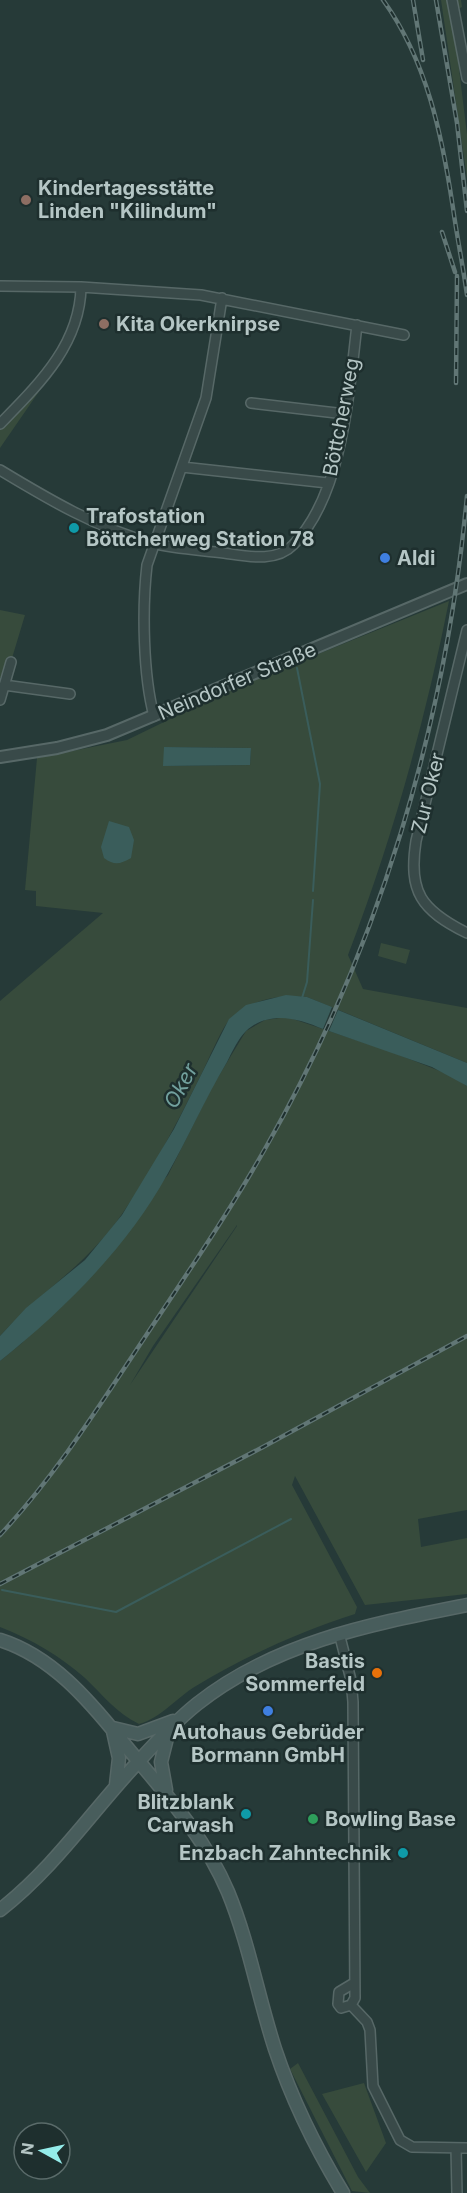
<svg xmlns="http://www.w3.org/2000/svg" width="467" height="2193" font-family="Inter,sans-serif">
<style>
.green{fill:#374b3c;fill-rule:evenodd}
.water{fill:#3a5d5b}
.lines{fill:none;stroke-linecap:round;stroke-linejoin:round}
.stream{stroke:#3a5d5b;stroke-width:2}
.minor-casing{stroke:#576867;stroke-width:12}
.tertiary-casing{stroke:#576867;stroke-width:14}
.secondary-casing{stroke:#576867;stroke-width:15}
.minor{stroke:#394a49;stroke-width:9}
.tertiary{stroke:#394a49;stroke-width:10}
.secondary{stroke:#485d5c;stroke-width:12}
.rail-casing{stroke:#617675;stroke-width:4.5}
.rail{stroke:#1e2f2e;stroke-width:2;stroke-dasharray:7;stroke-linecap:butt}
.education-dot{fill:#8d6e63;stroke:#1e2f2e;stroke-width:2}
.culture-dot{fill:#0f9aa8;stroke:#1e2f2e;stroke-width:2}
.shop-dot{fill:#3f7fe0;stroke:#1e2f2e;stroke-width:2}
.food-dot{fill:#e8710a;stroke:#1e2f2e;stroke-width:2}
.leisure-dot{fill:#2e9e5b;stroke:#1e2f2e;stroke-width:2}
.labels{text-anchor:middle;stroke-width:5;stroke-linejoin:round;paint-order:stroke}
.poi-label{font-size:20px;font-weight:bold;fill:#b5c6c5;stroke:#1e2f2e;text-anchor:start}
.street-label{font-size:20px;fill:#b5c6c5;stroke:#1e2f2e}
.water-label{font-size:21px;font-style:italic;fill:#72a19e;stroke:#1e2f2e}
</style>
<rect width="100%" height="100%" fill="#263a38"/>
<!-- green -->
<path class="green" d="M441,0H461L462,7L452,12L467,134V178Z
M49,377L0,448V424Z
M449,601C425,722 392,840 348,955L363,989L467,1008V1063L307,997C279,994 253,999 231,1018C222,1026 206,1066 199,1079C176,1125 152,1171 122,1214C89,1263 39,1293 0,1336V1001L103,913L36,906V891L25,890L37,758L127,740L234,688ZM164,747L251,748L250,765L164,766Z
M0,610L25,615L6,678L0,677Z
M381,943L410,950L406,964L378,956Z
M287,1017L389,1051L450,1075L467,1086V1510L418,1519L421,1547L467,1538V1594L365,1605L295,1476L292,1485L357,1607L355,1614C299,1632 246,1656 196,1686C176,1698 161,1718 139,1724C116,1713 103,1695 85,1678C60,1656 31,1639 0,1627V1361L22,1343L168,1175L212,1087L246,1031L265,1020ZM237,1225V1226L130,1385L153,1346Z
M298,2063L358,2177L370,2193L352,2191L290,2069Z
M364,2083L386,2143L366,2172L322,2094Z"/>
<!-- water -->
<path class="water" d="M164,747L251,748L250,765L163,766Z
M109,821L129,827L134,840L131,858C120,864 115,866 104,858L101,847Z
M286,995L307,997L332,1007L323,1029C298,1018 269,1010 246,1031C238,1039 232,1052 227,1062C205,1099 188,1138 167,1175C128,1246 64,1310 0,1361V1336L26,1308L85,1260L122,1215L174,1129L229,1019L246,1005Z
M338,1010L467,1063V1086L432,1067L329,1031Z"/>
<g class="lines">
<!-- stream -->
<path class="stream" d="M297,668L320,784L313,891
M302,998L307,982L313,900
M2,1590L116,1612L291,1519"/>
<!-- minor casing -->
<g class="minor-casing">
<path id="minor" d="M452,0L467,78
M0,286L81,287L201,295L404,335
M251,403L345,414
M0,424C38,385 80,345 81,287
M182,467L328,483
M0,470C48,499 97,528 152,543C175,549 200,550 224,553C246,556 276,563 293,545C343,495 349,391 357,325
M467,630L416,841C408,892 421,910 467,933
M4,685L70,694
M0,700L11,662
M154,716C143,675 142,608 147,565L206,398L222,298
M339,1633L351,1680L353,1702L355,1998L351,2005L341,2008L338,2004L339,1992L354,1983
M351,2005L367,2022L370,2030L373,2086L400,2140L412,2147L467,2148
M456,2148L457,2193"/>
</g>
<!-- tertiary casing -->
<g class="tertiary-casing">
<path id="tertiary" d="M0,757L57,748L107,735L467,584"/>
</g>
<!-- secondary casing -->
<g class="secondary-casing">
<path id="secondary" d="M0,1640C51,1656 88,1699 121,1740C161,1789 203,1833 228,1892C249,1943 258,1997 275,2049C292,2100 315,2147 343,2193
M113,1728L138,1734L173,1721
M113,1731L119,1758L116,1785
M166,1790L161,1762L168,1734
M0,1910C56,1866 91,1812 139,1761C157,1741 176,1721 197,1704C275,1642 372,1624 467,1605"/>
</g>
<!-- minor -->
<use href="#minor" class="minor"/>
<!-- tertiary -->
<use href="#tertiary" class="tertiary"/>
<!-- secondary -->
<use href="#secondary" class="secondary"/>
<!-- rail casing -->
<g class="rail-casing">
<path id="rail" d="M383,0C427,61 442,135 453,208C457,237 463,266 467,295
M413,0L423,60
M436,0L457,123L467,211
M442,232L455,272
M456,383L457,276
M0,1535C57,1474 101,1403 147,1334C188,1272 230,1211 266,1147C379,949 446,723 467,496
M0,1584L263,1447L467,1336"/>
</g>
<!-- rail -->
<use href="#rail" class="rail"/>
</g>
<!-- markers -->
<g class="education-dot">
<circle cx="26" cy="200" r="6"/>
<circle cx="104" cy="324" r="6"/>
</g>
<g class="culture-dot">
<circle cx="74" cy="528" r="6"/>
<circle cx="246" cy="1814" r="6"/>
<circle cx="403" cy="1853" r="6"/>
</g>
<g class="shop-dot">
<circle cx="385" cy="558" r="6"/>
<circle cx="268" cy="1711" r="6"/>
</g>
<circle class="food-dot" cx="377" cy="1673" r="6"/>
<circle class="leisure-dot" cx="313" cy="1819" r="6"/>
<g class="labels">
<!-- poi labels -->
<g class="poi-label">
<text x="38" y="195">Kindertagesstätte<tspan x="38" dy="23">Linden "Kilindum"</tspan></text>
<text x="116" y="331">Kita Okerknirpse</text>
<text x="86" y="523">Trafostation<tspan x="86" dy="23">Böttcherweg Station 78</tspan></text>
<text x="397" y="565">Aldi</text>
<text x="365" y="1668" text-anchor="end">Bastis<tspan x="365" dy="23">Sommerfeld</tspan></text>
<text x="268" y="1739" text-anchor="middle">Autohaus Gebrüder<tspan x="268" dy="23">Bormann GmbH</tspan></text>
<text x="234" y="1809" text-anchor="end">Blitzblank<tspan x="234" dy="23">Carwash</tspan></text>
<text x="325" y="1826">Bowling Base</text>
<text x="391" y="1860" text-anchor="end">Enzbach Zahntechnik</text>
</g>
<!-- street labels -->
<g class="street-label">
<text transform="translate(341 417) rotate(-79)" y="7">Böttcherweg</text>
<text transform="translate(237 681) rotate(-23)" y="7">Neindorfer Straße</text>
<text transform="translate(428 793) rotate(-76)" y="7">Zur Oker</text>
</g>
<!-- water labels -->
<g class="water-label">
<text transform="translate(181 1086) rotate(-62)" y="7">Oker</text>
</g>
</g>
<!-- north arrow -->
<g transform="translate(42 2151) rotate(278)"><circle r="28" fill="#1e2f2e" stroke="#5a6b6a" stroke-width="1.5"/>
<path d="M0-4.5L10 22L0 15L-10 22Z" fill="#94ecea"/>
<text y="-9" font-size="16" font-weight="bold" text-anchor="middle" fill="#b5c6c5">N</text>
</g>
</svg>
